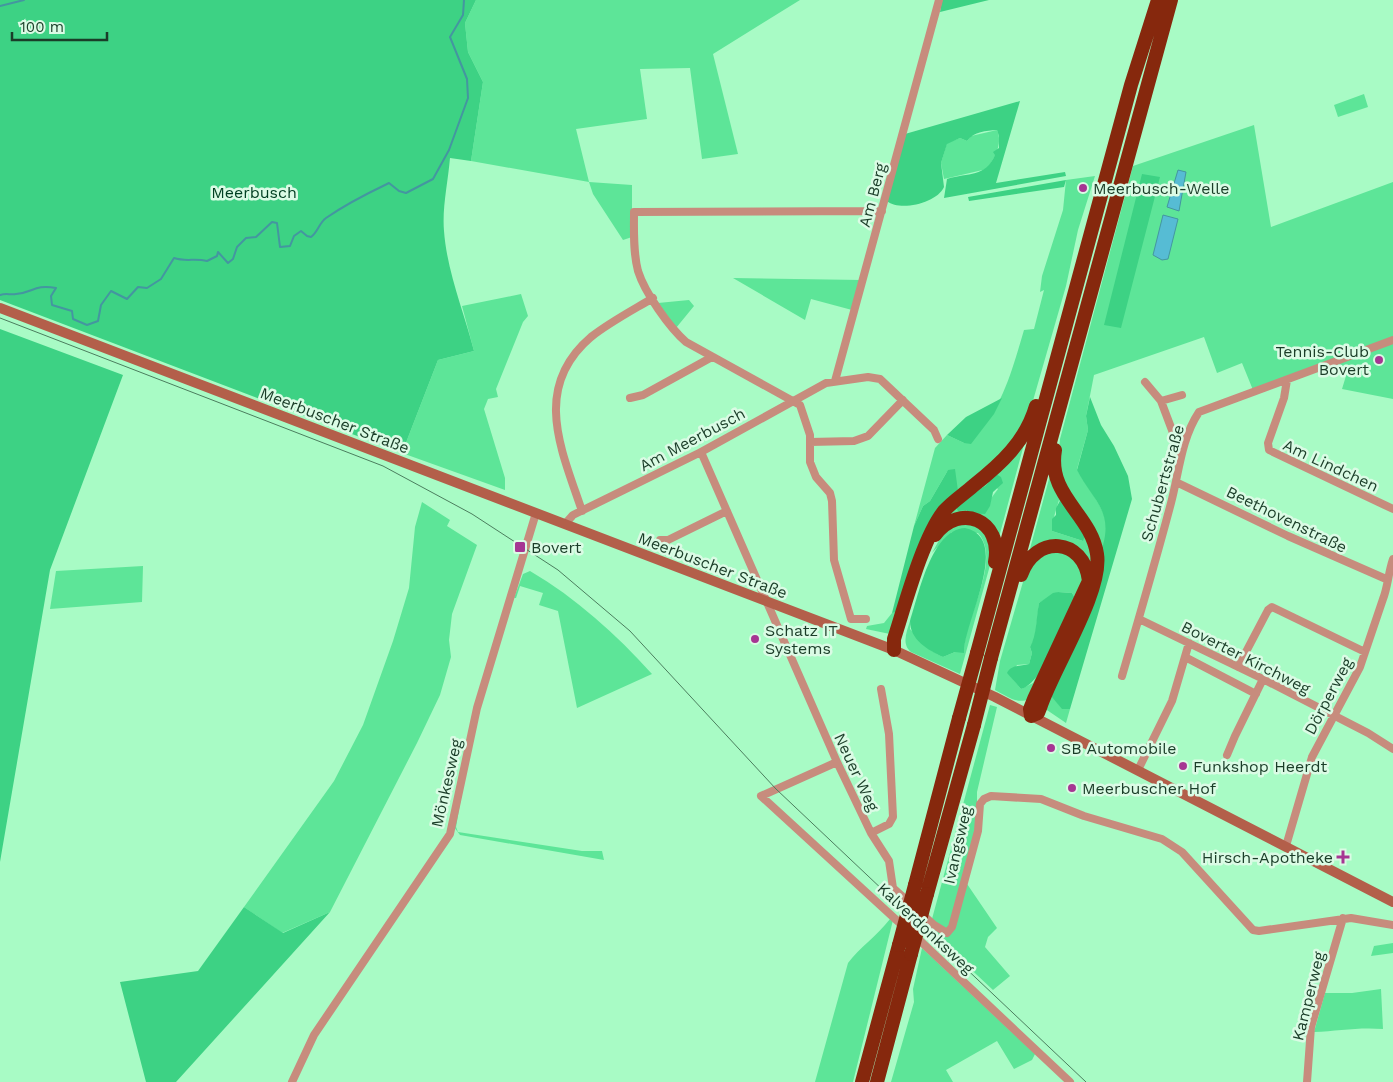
<svg xmlns="http://www.w3.org/2000/svg" width="1393" height="1082" font-family="'Work Sans',sans-serif">
<style>
.green{fill:#5de598;fill-rule:evenodd}
.forest{fill:#3dd284}
.water{fill:#56bcd4;stroke:#4496a0}
.lines{fill:none;stroke-linecap:round;stroke-linejoin:round}
.stream{stroke:#4496a0;stroke-width:2}
.minor{stroke:#c78c7d;stroke-width:8}
.secondary{stroke:#b35f4a;stroke-width:10}
.motorway{stroke:#86280d;stroke-width:14}
.tram{stroke:#4b7e5e;stroke-width:1}
.motorway-bridge{stroke:#86280d;stroke-width:14}
.poi-dot{fill:#a63693;stroke:#dbfbe5;stroke-width:2}
.labels{text-anchor:middle;stroke-width:5;stroke-linejoin:round;paint-order:stroke}
.poi-label{font-size:16px;fill:#1a3d28;stroke:#dbfbe5;text-anchor:start}
.park-label{font-size:16px;fill:#003f21;stroke:#dbfbe5}
.street-label{font-size:16px;fill:#1a3d28;stroke:#dbfbe5}
</style>
<rect width="100%" height="100%" fill="#a8fbc5"/>
<!-- green -->
<path class="green" d="M476,0H800L713,54L738,154L702,159L690,68L640,69L647,119L576,129L589,182L632,185V237L623,240L593,194L589,182L471,161L483,82L468,52L465,23Z
M1364,94L1368,107L1338,117L1334,105Z
M1254,125L1271,227L1393,182V338L1253,390L1242,363L1217,373L1204,337L1094,375L1086,416L1088,430L1077,469C1088,492 1122,523 1100,550C1078,511 1054,485 1060,439L1133,166Z
M997,130C1003,144 995,157 987,169L944,179L941,163L947,143L960,138L967,141L971,136Z
M1095,176L1078,230L1066,286L1030,411L1006,452L953,497L890,634L866,629L867,626L884,623L892,613L896,611L948,470L930,501L923,506L914,526L935,448L947,435L964,443H970C1002,409 1011,374 1024,330L1034,329L1044,290L1040,292L1042,276L1063,210L1066,180Z
M733,278L861,280L852,310L811,299L805,320Z
M521,294L528,316L523,322L496,389L498,397L488,399L484,409L505,478V490L402,453L438,360L474,351L462,306Z
M689,300L694,306L676,328L658,303Z
M1393,342V399L1342,389L1349,366L1323,373L1325,367Z
M1027,433L998,541L986,522L936,528ZM988,481L998,489L992,497L969,513L966,510L974,492L985,486Z
M1052,468L1081,524L1095,566L1071,547L1028,556ZM1059,500L1083,541L1052,531C1052,520 1056,511 1059,500Z
M422,502L450,520L447,526L477,545L452,614L449,640L451,657L440,695L417,743L330,912L282,933L244,907L334,781L363,725L393,641L409,588L415,527Z
M966,521L986,532L992,558L960,674L911,652C901,644 907,631 910,621V629C920,640 929,651 943,657L955,652H964C963,620 1003,561 978,533L952,532L932,553L943,533Z
M1051,551L1069,554L1085,574L1075,598L1072,593L1058,592L1039,603L1035,638L1030,647L1032,653L1029,664L1017,665L1011,677L1021,689L1033,683L1037,675L1047,664L1029,699C1017,705 1005,695 995,690L1000,661L1025,575L1030,565Z
M143,566L142,602L50,609L56,571Z
M530,571C576,598 616,634 652,674L577,708L558,611L539,605L543,593L520,586L516,598H514L523,574Z
M1050,695L1062,708L1070,709L1066,723L1044,708Z
M990,705L997,707L977,792V830L963,878L997,928L988,937L985,947L1010,976L993,990L929,930Z
M467,764L456,827L458,832L582,851H602L604,860L460,835L454,827Z
M890,919L893,920L853,1082H815L848,963C860,947 877,936 890,919Z
M1393,943V953L1371,956L1374,946Z
M922,948L1035,1054L1032,1060L1014,1069L997,1041L946,1070L953,1082H891L914,1002L913,989Z
M1381,989L1383,1029C1358,1027 1338,1031 1314,1032L1325,993H1352Z"/>
<!-- forest -->
<path class="forest" d="M0,0H476L465,23L468,52L483,82L471,161L450,158C448,182 442,208 444,231C447,272 464,312 474,351L438,360L402,453L0,300Z
M942,0H989L940,12Z
M1020,101L996,183L1065,172L1066,176L944,198L947,179C969,172 985,178 995,155L993,152L999,148V136L997,130C986,131 974,131 967,141L960,138L947,144L941,163L944,187C937,203 900,212 887,201L905,134Z
M1142,174L1160,177L1121,328L1104,325Z
M1066,180L1064,187L969,201L968,197Z
M0,329L123,375L50,570L0,862Z
M1090,397L1101,425L1114,446L1128,476L1132,499L1070,709H1062L1050,695L1103,545C1113,510 1091,498 1077,470L1088,430L1086,416Z
M1002,398L994,414L971,444L964,443L947,435L966,417Z
M955,469L958,491L896,612L892,613L914,526L923,506L930,501L948,470Z
M996,474L1001,477L1003,483L993,492L990,506L985,514L969,513L966,510L958,511L956,507L974,492L985,486Z
M1061,499L1085,535L1083,541L1052,531V519L1056,515V508Z
M965,528C1013,538 963,623 964,653L955,652L943,657C928,650 910,640 910,621C919,594 931,530 965,528Z
M1058,592L1072,593L1075,598C1066,619 1043,684 1021,689L1007,673C1011,665 1020,666 1029,664L1032,653L1030,647C1037,635 1036,618 1039,603L1053,593Z
M244,907L283,933L330,912L176,1082H146L120,982L198,971Z"/>
<!-- water -->
<path class="water" d="M1178,170L1186,172L1179,211L1167,207Z
M1163,215L1178,219L1168,259L1162,260L1153,255Z"/>
<g class="lines">
<!-- stream -->
<path class="stream" d="M0,6L24,0
M0,295C6,293 10,295 16,294C33,293 34,284 56,288L51,296L52,305L72,311L73,319L87,325L98,321L101,305L111,291L127,299L138,287L147,288L161,279L174,258C185,262 195,258 207,261L217,256L218,252L228,263L233,259L237,247L246,238L256,237L272,222L277,223L280,247L290,246L294,236L301,231L307,236L311,237C318,232 319,223 326,218C345,205 364,195 385,185L389,183L399,191L406,193L433,179L449,150L468,98L467,79L450,37L463,15L464,0"/>
<!-- minor -->
<path class="minor" d="M1287,380L1284,398L1268,443L1269,450L1393,509
M835,381L939,0
M1145,382L1161,401L1181,454
M630,398L643,395L712,357
M1161,401L1182,395
M810,442L854,441L868,436L903,400
M701,452L837,762L871,833L889,861L893,888L934,925L947,933L952,927L978,831L980,804L984,799L991,796L1041,799L1084,816L1162,839L1182,852L1253,930L1259,931L1351,918L1393,925
M1176,482L1288,536L1386,579
M582,511C562,451 531,388 591,337C610,322 633,310 653,298
M565,524L573,515L701,452L826,383L868,377L880,379L934,430L938,439
M660,540H668L727,511
M866,619H851L834,560L832,501L830,493L816,477L810,462V435L800,405L686,342C669,327 645,293 638,271C633,252 634,231 634,212L882,211
M1139,619L1263,679L1368,733L1393,749
M1185,657L1256,694
M1238,667L1268,610L1272,607L1365,652
M1122,676C1139,618 1156,560 1171,503C1179,473 1181,439 1199,412L1393,340
M1227,755L1235,736L1263,679
M837,762L761,796L904,927
M1138,770L1172,701L1189,643
M871,833L889,824L893,817L889,734L881,689
M1286,846L1312,757L1360,667L1383,599C1388,586 1388,574 1393,559
M915,936L1070,1082
M292,1082L314,1035L450,834L477,708L536,513
M1307,1082L1311,1027L1343,918"/>
<!-- secondary -->
<path class="secondary" d="M0,308L894,650L995,697L1393,902"/>
<!-- motorway -->
<path class="motorway" d="M935,535C960,502 1003,520 995,562
M1021,575C1035,534 1084,537 1089,581L1034,699L1030,709L1031,716L1038,713L1040,708C1053,668 1103,592 1097,554C1091,514 1047,496 1055,450
M894,650V639C905,605 923,537 944,511C953,501 964,494 973,486C1001,464 1026,441 1036,406
M977,653L1131,85L1158,0
M991,658L1171,0
M915,885L959,718
M927,894L974,725
M862,1082L899,945
M877,1082L911,954"/>
<!-- tram -->
<path class="tram" d="M0,318L383,466L472,514L558,570L630,631L776,789L1086,1082"/>
<!-- motorway-bridge -->
<path class="motorway-bridge" d="M959,718L977,653
M974,725L991,658
M899,945L915,885
M911,954L927,894"/>
</g>
<!-- markers -->
<g class="poi-dot">
<circle cx="1083" cy="188" r="5"/>
<circle cx="1379" cy="360" r="5"/>
<rect x="514" y="541" width="12" height="12" rx="2.5"/>
<circle cx="755" cy="639" r="5"/>
<circle cx="1051" cy="748" r="5"/>
<circle cx="1183" cy="766" r="5"/>
<circle cx="1072" cy="788" r="5"/>
<path d="M1340.5 849.5h5v5h5v5h-5v5h-5v-5h-5v-5h5z"/>
</g>
<g class="labels">
<!-- poi labels -->
<g class="poi-label">
<text x="1093" y="194">Meerbusch-Welle</text>
<text x="1369" y="357" text-anchor="end">Tennis-Club<tspan x="1369" dy="18">Bovert</tspan></text>
<text x="531" y="553">Bovert</text>
<text x="765" y="636">Schatz IT<tspan x="765" dy="18">Systems</tspan></text>
<text x="1061" y="754">SB Automobile</text>
<text x="1193" y="772">Funkshop Heerdt</text>
<text x="1082" y="794">Meerbuscher Hof</text>
<text x="1333" y="863" text-anchor="end">Hirsch-Apotheke</text>
</g>
<!-- park labels -->
<g class="park-label">
<text x="254" y="198">Meerbusch</text>
</g>
<!-- street labels -->
<g class="street-label">
<text transform="translate(872 195) rotate(-75)" y="6">Am Berg</text>
<text transform="translate(335 420) rotate(21)" y="6">Meerbuscher Straße</text>
<text transform="translate(692 439) rotate(-28)" y="6">Am Meerbusch</text>
<text transform="translate(1331 465) rotate(25)" y="6">Am Lindchen</text>
<text transform="translate(1162 483) rotate(-74)" y="6">Schubertstraße</text>
<text transform="translate(1287 519) rotate(26)" y="6">Beethovenstraße</text>
<text transform="translate(713 565) rotate(21)" y="6">Meerbuscher Straße</text>
<text transform="translate(1246 657) rotate(27)" y="6">Boverter Kirchweg</text>
<text transform="translate(1328 696) rotate(-62)" y="6">Dörperweg</text>
<text transform="translate(857 772) rotate(65)" y="6">Neuer Weg</text>
<text transform="translate(446 783) rotate(-77)" y="6">Mönkesweg</text>
<text transform="translate(957 845) rotate(-77)" y="6">Ivangsweg</text>
<text transform="translate(926 928) rotate(43)" y="6">Kalverdonksweg</text>
<text transform="translate(1308 996) rotate(-76)" y="6">Kamperweg</text>
</g>
</g>
<!-- scale -->
<path d="M12 32v8h95v-8" fill="none" stroke="#1a3d28" stroke-width="2.5"/>
<text x="20" y="32" font-size="15" fill="#1a3d28" stroke="#dbfbe5" stroke-width="4" paint-order="stroke">100 m</text>
</svg>
